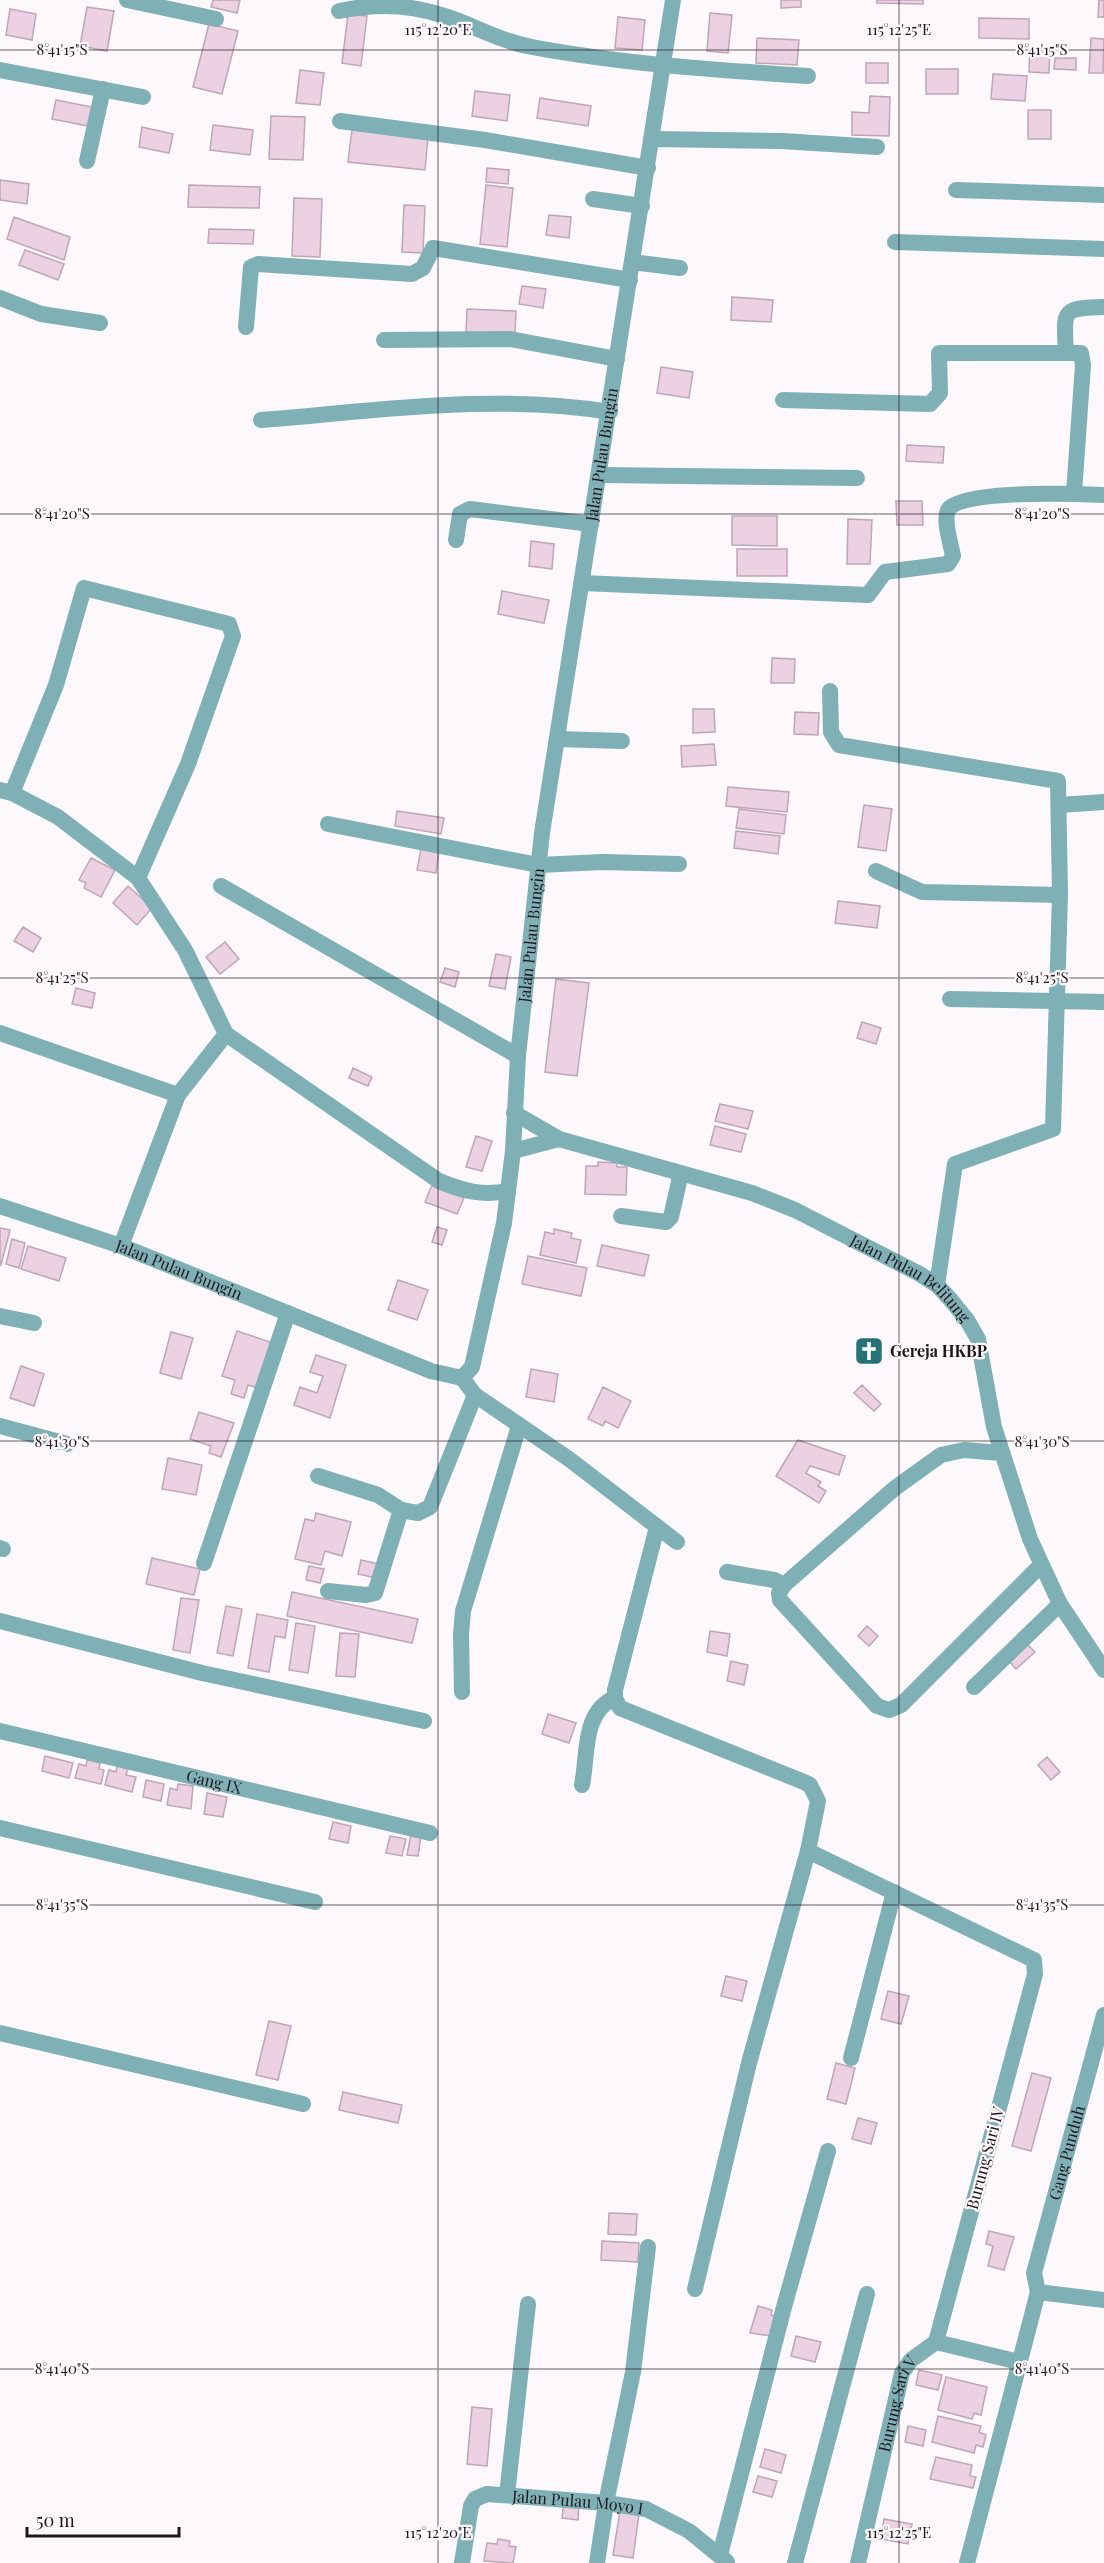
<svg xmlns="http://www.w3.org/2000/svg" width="1104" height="2563" font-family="'Playfair Display',serif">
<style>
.building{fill:#ebd1e2;stroke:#bfa6b7;stroke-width:1.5}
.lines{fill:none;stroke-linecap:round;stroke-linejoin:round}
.minor{stroke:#7eb0b5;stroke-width:16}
.tertiary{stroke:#7eb0b5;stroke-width:16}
.ticks{fill:none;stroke:#20171e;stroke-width:1.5;stroke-opacity:0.45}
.labels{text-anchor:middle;stroke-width:4.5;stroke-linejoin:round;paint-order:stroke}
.street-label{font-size:16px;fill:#20171e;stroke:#fdf8fb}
.poi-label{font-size:16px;font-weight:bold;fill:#20171e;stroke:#fdf8fb;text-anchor:start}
.ticks-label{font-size:15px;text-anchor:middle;fill:#20171e;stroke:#fdf8fb;stroke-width:4.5;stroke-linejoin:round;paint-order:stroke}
</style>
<rect width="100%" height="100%" fill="#fdf8fb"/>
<!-- building -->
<path class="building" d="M213,0H240L237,13L211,7Z
M781,0H801V7L781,8Z
M877,0H923V4L877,3Z
M1099,0H1104V17H1098Z
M87,7L114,11L107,51L80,46Z
M10,9L36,14L32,40L6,35Z
M710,13L732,15L728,53L707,51Z
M348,14L367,16L361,66L342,63Z
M618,17L645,20L642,50L615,48Z
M979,18L1029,19V39L979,38Z
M209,24L238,31L222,94L193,87Z
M757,38L799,40L797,65L756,63Z
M1091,38L1104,39L1103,73H1089Z
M1030,48L1050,49L1049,73L1029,72Z
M1055,58H1076V70L1054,69Z
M866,63H888V83H866Z
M926,69H958V94H926Z
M300,70L324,73L320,105L296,103Z
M993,74L1027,76L1025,101L991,99Z
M475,91L510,95L507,121L472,116Z
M870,96L890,97L889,136L852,135V112L869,113Z
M540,98L591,106L588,126L537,118Z
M56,100L97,108L93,127L52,119Z
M1028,110H1051V139H1028Z
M271,116L305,117L303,160L269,159Z
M213,125L253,130L250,155L210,150Z
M142,127L173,134L169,153L139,147Z
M352,130L428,137L425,170L348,162Z
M487,168L509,170L508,184L486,182Z
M0,180L29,184L27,204L0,200Z
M189,185L260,187L259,208L188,207Z
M486,185L513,188L507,247L480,244Z
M294,198L322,199L320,257L292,256Z
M404,205L425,206L423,253L402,252Z
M549,215L571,217L569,238L546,235Z
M14,217L70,237L64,260L7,239Z
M209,229L254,230L253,244L208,243Z
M25,250L64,264L58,280L19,265Z
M522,286L546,289L543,308L519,304Z
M732,297L773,300L771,322L731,320Z
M467,309L516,311L515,334L466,332Z
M661,367L693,372L689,398L657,393Z
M907,445L944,447L943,463L906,461Z
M896,501H922L923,525H897Z
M732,516H777V546L732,545Z
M848,519L872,520L870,564H847Z
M531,541L554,544L552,569L529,566Z
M737,549H787V576H737Z
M502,591L549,600L544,623L498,614Z
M772,658L795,659L794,683H771Z
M693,709H714L715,732L693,733Z
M795,712L819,713L818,735L794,734Z
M714,744L716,765L682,767L681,746Z
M728,787L789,792L787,812L726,806Z
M864,805L892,809L886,851L858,847Z
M739,809L786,815L784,834L736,828Z
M397,811L444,818L441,834L395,826Z
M736,831L780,836L778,854L734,848Z
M421,849L439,851L436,873L417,870Z
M91,858L115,870L101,897L84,888L86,883L79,880Z
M128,886L152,908L137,925L113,903Z
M838,901L880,906L877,928L835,923Z
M23,927L41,938L33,952L14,941Z
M225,942L239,959L220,974L206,957Z
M496,954L511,957L505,989L489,986Z
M445,968L459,972L455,987L440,982Z
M556,979L589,983L577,1076L545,1072Z
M76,988L95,993L92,1008L72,1004Z
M862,1022L881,1028L876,1044L857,1038Z
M353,1068L372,1077L368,1086L349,1078Z
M720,1104L753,1111L748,1129L715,1121Z
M715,1126L746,1134L741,1152L710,1145Z
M476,1136L492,1141L482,1171L466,1167Z
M598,1162L617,1163V1167H627L626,1195L585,1194L586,1166H598Z
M432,1185L464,1198L457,1214L425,1202Z
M437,1227L447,1230L442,1245L432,1242Z
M0,1228L10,1230L1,1265L0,1264Z
M554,1229L572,1233L571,1238L581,1240L576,1263L540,1255L545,1232L554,1234Z
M12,1239L25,1243L19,1268L6,1264Z
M602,1245L649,1255L644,1276L597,1266Z
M28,1246L66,1258L59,1281L21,1269Z
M528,1256L587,1268L581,1296L522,1284Z
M398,1280L428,1290L417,1320L388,1310Z
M237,1331L273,1343L258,1388L248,1385L244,1398L231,1394L235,1380L222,1376Z
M171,1332L193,1338L181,1379L160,1373Z
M316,1355L346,1365L330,1418L294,1405L300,1387L317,1393L323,1376L310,1372Z
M21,1366L44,1374L34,1406L10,1398Z
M531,1369L558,1374L554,1402L526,1397Z
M862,1385L881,1404L874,1411L854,1393Z
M603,1387L631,1401L618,1428L605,1421L603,1426L588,1419Z
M199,1412L234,1423L221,1457L209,1453L211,1446L190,1439Z
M798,1440L845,1456L839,1475L810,1466L806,1473L821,1482L818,1486L826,1491L819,1503L776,1476Z
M168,1458L202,1465L196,1495L162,1489Z
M316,1513L351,1522L342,1556L325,1551L321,1565L295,1559L305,1519L314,1521Z
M152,1558L200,1569L194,1595L146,1584Z
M361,1560L379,1564L376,1578L358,1574Z
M309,1566L324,1569L320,1583L306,1580Z
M292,1592L418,1619L412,1643L287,1616Z
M181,1598L199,1600L190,1653L173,1650Z
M226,1606L242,1609L233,1656L217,1653Z
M257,1614L288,1620L285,1638L275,1636L269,1672L248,1668Z
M296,1623L315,1626L308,1673L289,1670Z
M867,1626L878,1636L869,1646L858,1636Z
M710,1631L730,1634L727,1656L707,1652Z
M340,1633L359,1634L355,1677L336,1676Z
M1025,1642L1035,1652L1016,1669L1007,1659Z
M731,1661L748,1665L744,1685L727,1681Z
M548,1714L576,1723L569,1743L542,1734Z
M45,1756L73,1763L69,1778L42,1771Z
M1047,1757L1060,1772L1051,1780L1038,1765Z
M87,1760L100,1763L99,1769L104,1770L101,1784L75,1778L79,1764L86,1766Z
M117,1766L128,1769L126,1775L136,1777L132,1792L105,1785L109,1770L116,1772Z
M146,1780L164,1784L161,1801L143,1797Z
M178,1784L193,1786L191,1809L167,1805L170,1788L177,1790Z
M207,1793L227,1797L223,1817L204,1814Z
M333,1822L351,1826L348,1843L329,1839Z
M411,1834L421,1836L418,1856L407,1855Z
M390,1836L406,1839L402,1856L386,1853Z
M726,1976L747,1981L742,2001L721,1996Z
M888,1991L909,1996L901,2024L881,2019Z
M269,2021L291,2026L278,2080L256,2075Z
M836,2063L855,2068L846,2104L827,2099Z
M1032,2073L1051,2078L1031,2151L1012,2146Z
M343,2092L402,2105L398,2123L339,2110Z
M858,2118L877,2123L871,2144L852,2139Z
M609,2213L637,2214L636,2235L608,2234Z
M989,2231L1014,2237L1004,2270L988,2266L993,2246L986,2244Z
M602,2241L639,2243L638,2262L601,2260Z
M758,2306L772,2310L771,2315L777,2317L771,2336L750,2333Z
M796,2336L821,2342L815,2362L791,2356Z
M919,2370L942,2375L938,2390L916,2385Z
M946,2377L987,2387L981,2415L974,2413L972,2419L938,2410Z
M472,2407L492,2409L487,2466L467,2464Z
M938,2416L981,2426L979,2432L986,2435L983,2447L976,2445L974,2453L932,2442Z
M908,2426L926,2430L923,2446L905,2442Z
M765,2449L786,2455L781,2473L760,2467Z
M936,2457L972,2465L970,2476L976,2477L973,2488L930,2479Z
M758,2476L777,2481L772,2497L753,2492Z
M564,2501L579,2502L578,2520L562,2518Z
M620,2511L639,2514L633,2558L613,2555Z
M884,2519L912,2524L908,2544L881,2539Z
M498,2539L510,2541L509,2546L516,2547L513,2563L484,2561L487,2543L497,2544Z"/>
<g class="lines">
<!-- minor -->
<g class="minor">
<path d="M127,0L216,19"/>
<path d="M339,11C383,2 417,5 459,21C484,31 505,42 532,47C623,64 715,70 808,76"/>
<path d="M0,70L143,97"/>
<path d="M340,121L485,140L648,168"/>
<path d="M653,139L782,141L877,147"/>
<path d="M87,161L103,89"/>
<path d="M956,190L1104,195"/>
<path d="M593,199L642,206"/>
<path d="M895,242L1104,249"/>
<path d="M632,262L680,268"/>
<path d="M0,298L41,314L100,323"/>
<path d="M246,327L251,267L258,264L412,274L423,268L433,248L630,280"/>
<path d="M384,340L510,339L617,359"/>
<path d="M1066,352C1064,311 1060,308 1104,307"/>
<path d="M783,400L930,404L940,393L939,353H1081L1083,365L1074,493"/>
<path d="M261,420C376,411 495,393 610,412"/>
<path d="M600,475L857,478"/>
<path d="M456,540L460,514L470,509L591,524"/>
<path d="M582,583L868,595L885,572L948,564L953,556C951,544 943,521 948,510C959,489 1079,494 1104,495"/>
<path d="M830,691L831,732L839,745L1058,781L1060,895L1053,1129L955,1164L937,1285"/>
<path d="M557,739L622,741"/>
<path d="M0,790L12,793L58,817L138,878L185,950L226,1034L439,1181C463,1191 482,1196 508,1191"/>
<path d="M12,793L56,685L84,588L229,624L233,636L188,764L138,878"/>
<path d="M1059,805L1104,802"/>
<path d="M328,824L538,865L603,862L679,864"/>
<path d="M876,871L922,892L1060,895"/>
<path d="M221,886L518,1056"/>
<path d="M950,999L1104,1002"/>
<path d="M0,1033L178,1095"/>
<path d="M621,1216L666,1222L671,1217L681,1173"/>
<path d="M121,1246L178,1095L226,1034"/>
<path d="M0,1316L34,1323"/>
<path d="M462,1378L475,1395L569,1459L677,1542"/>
<path d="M0,1426L67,1444"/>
<path d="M1001,1453L964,1450L941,1455L895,1488L784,1585L779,1593L780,1600L877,1706L889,1710L901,1705L1041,1565"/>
<path d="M318,1476L378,1495L401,1510"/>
<path d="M657,1527L615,1690V1698L620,1708L804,1782L810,1785L818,1801L808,1851L749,2063L695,2289"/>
<path d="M0,1548L3,1549"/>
<path d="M204,1563L288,1313"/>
<path d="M727,1572L774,1580L784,1585"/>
<path d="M328,1591L366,1595L375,1593L401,1510L418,1513L430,1507L475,1395"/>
<path d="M0,1621L202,1673L424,1721"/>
<path d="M974,1687L1060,1604"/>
<path d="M462,1692L461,1634L463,1611L519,1426"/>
<path id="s1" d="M0,1731L430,1833"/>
<path d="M582,1785C588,1756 582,1711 615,1698"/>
<path d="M0,1828L315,1902"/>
<path d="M808,1851L1034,1960L1035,1974L936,2342"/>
<path d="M0,2033L303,2104"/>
<path d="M851,2058L894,1892"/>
<path id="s2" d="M1038,2292L1034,2273L1104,2015"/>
<path d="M1038,2292L1104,2300"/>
<path d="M507,2495L528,2304"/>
<path d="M720,2555L784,2307L828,2151"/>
<path id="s3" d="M462,2563L471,2506L475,2499L487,2494L606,2503L646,2509L689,2531L727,2562"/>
<path d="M597,2563L606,2503L633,2372L648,2247"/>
<path d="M795,2563L867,2294"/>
<path id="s4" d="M858,2563L902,2373L911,2360L936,2342L1019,2362"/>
<path d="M967,2563L1038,2292"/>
</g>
<!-- tertiary -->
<g class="tertiary">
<path id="s5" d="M514,1113L559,1139L752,1193L795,1210L918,1273L937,1285L950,1299L967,1320L978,1339L994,1427L1030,1539L1060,1604L1104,1670"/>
<path d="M513,1151L559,1139"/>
<path id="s6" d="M0,1206L121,1246L431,1371L462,1378L472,1367L504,1223L513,1151L518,1056L542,833L673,0"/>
</g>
</g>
<!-- ticks -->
<path class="ticks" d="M438,0V2563M899,0V2563M0,50H1104M0,514H1104M0,978H1104M0,1441H1104M0,1905H1104M0,2369H1104"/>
<!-- icons -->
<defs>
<g id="church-square" transform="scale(1.5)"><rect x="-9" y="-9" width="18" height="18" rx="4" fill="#277178" stroke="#fdf8fb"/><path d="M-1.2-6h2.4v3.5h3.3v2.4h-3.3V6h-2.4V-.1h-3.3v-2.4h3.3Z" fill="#fff"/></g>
</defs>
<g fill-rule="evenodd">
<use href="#church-square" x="869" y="1351"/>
</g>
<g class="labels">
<!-- street labels -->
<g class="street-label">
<text dy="6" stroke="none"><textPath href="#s6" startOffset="1431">Jalan Pulau Bungin</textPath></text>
<text dy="6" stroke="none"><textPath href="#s6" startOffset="945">Jalan Pulau Bungin</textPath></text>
<text dy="6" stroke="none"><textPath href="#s6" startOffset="190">Jalan Pulau Bungin</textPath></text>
<text dy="6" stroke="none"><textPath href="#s5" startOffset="434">Jalan Pulau Belitung</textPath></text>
<text dy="6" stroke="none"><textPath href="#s1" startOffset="220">Gang IX</textPath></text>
<text dy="6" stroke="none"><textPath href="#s2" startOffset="144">Gang Punduh</textPath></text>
<text transform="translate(985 2158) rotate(-75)" y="6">Burung Sari IV</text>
<text dy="6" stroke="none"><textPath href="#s4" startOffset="164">Burung Sari V</textPath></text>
<text dy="6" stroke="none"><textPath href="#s3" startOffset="170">Jalan Pulau Moyo I</textPath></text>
</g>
<!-- poi labels -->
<g class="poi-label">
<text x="890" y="1357">Gereja HKBP</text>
</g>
</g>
<g class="ticks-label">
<text x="438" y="35">115°12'20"E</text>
<text x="899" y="35">115°12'25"E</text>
<text x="62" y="55">8°41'15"S</text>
<text x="1042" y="55">8°41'15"S</text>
<text x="62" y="519">8°41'20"S</text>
<text x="1042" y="519">8°41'20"S</text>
<text x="62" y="983">8°41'25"S</text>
<text x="1042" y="983">8°41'25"S</text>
<text x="62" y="1447">8°41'30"S</text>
<text x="1042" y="1447">8°41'30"S</text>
<text x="62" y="1910">8°41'35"S</text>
<text x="1042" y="1910">8°41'35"S</text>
<text x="62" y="2374">8°41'40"S</text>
<text x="1042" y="2374">8°41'40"S</text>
<text x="438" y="2538">115°12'20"E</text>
<text x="899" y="2538">115°12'25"E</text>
</g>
<!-- scale -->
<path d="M27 2527v9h152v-9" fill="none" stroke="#20171e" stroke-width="3"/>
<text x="36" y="2527" font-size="18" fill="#20171e" stroke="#fdf8fb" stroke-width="4.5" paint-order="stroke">50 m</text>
</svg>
